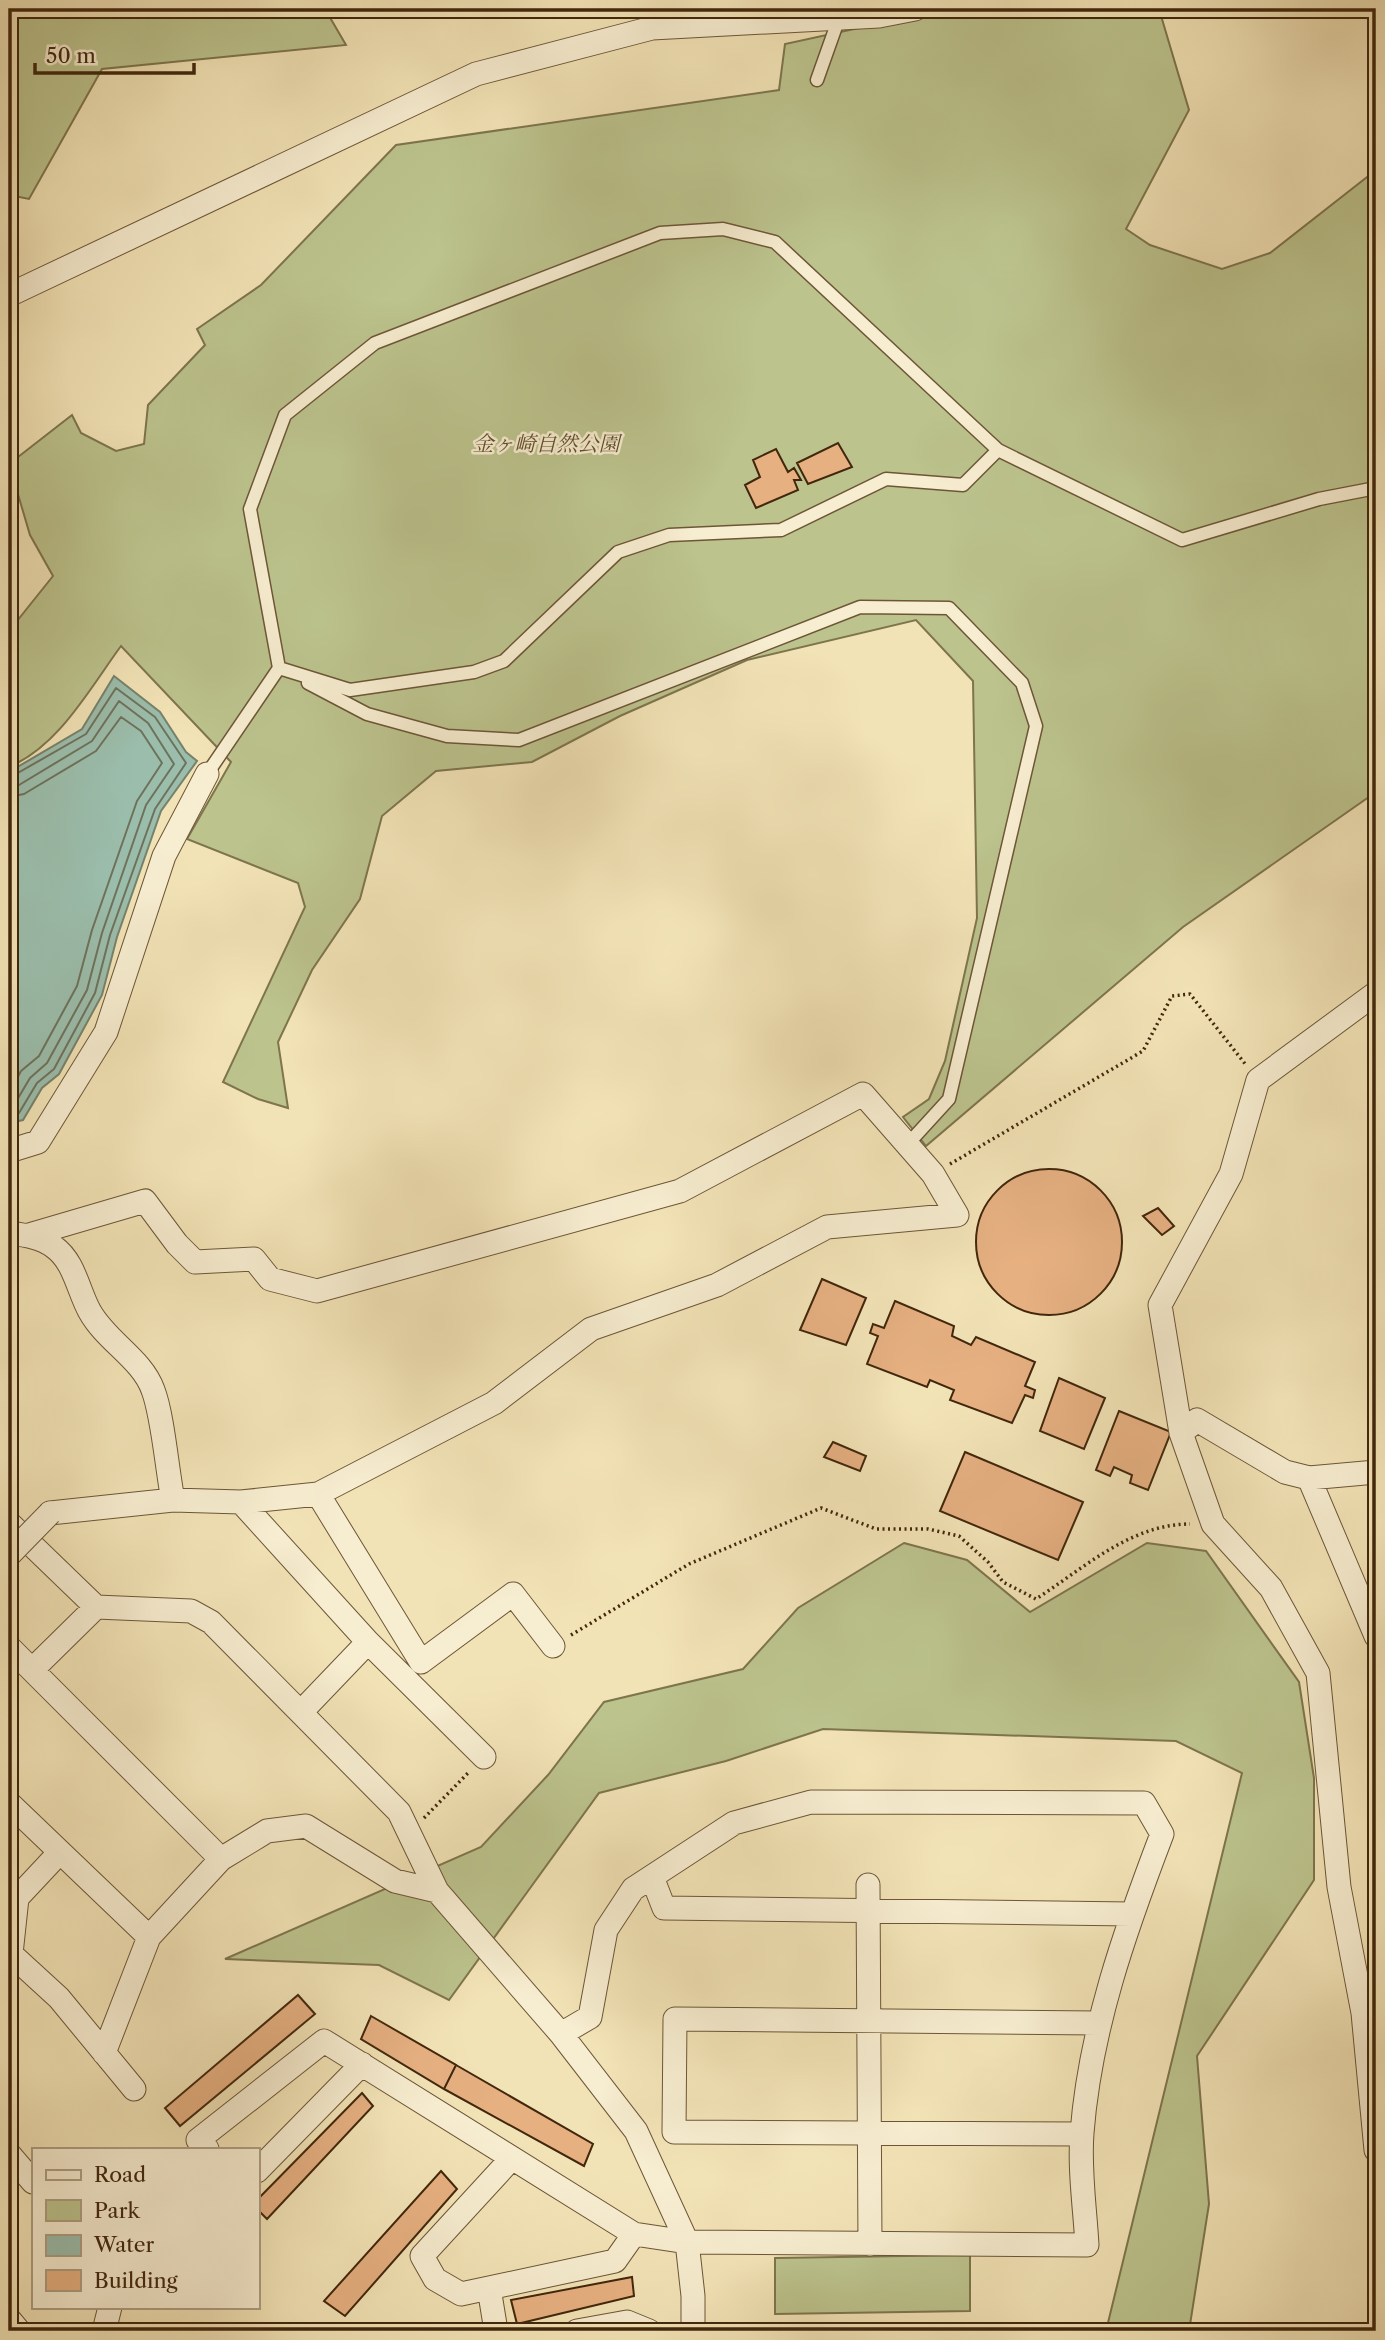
<svg xmlns="http://www.w3.org/2000/svg" width="1385" height="2340" font-family="'Libre Caslon Text','Noto Serif JP',serif">
<style>
.green{fill:#bcc38d;stroke:#7e754d;stroke-width:2}
.water{fill:#9bbeac;stroke:#77826c;stroke-width:2}
.lines{fill:none;stroke-linecap:round;stroke-linejoin:round}
.shore{stroke:#6e725c;stroke-width:2}
.building{fill:#e6b081;stroke:#41270d;stroke-width:2}
.lane-casing{stroke:#6d5637;stroke-width:15}
.street-casing{stroke:#6d5637;stroke-width:25}
.path{stroke:#41270d;stroke-width:3.5;stroke-dasharray:2 3.5;stroke-linecap:butt}
.lane{stroke:#f7edd0;stroke-width:12}
.street{stroke:#f7edd0;stroke-width:23}
.street-bridge-casing{stroke:#6d5637;stroke-width:25;stroke-linecap:butt}
.street-bridge{stroke:#f7edd0;stroke-width:23}
.labels{text-anchor:middle;stroke-width:5;stroke-linejoin:round;paint-order:stroke}
.park-label{font-size:21px;font-style:italic;fill:#604e2d;stroke:#f7edd0}
</style>
<rect width="100%" height="100%" fill="#f2e3b6"/>
<filter id="stains"><feTurbulence type="fractalNoise" baseFrequency=".00286" numOctaves="4"/><feColorMatrix values="0 0 0 0 .2 0 0 0 0 .09 0 0 0 0 .02 0 0 0 .5 -.17"/></filter>
<radialGradient id="worn" r=".72"><stop offset=".6" stop-color="#630" stop-opacity="0"/><stop offset="1" stop-color="#630" stop-opacity=".3"/></radialGradient>
<!-- green -->
<path class="green" d="M9,9H325L346,45L102,69L29,199L9,195Z
M946,9H1159L1189,110L1126,229L1150,245L1222,269L1270,253L1376,170V792L1183,927L926,1146L903,1117L929,1099L945,1061L977,918L973,681L916,620L747,660L620,716L532,762L436,771L382,816L360,899L312,970L278,1042L288,1108L258,1099L223,1082L305,907L298,883L187,839L231,762L121,646C90,688 59,746 9,767V631L53,576L30,535L9,464L72,415L81,433L116,451L144,444L148,405L205,345L197,329L261,285L396,145L779,90L785,44Z
M904,1543L967,1560L1030,1612L1147,1543L1206,1551L1299,1682L1314,1778V1880L1197,2056L1209,2204L1189,2331H1106L1242,1773L1176,1741L823,1729L726,1761L599,1793L449,2000L379,1965L225,1959L481,1847L548,1775L604,1702L743,1669L798,1608Z
M970,2255V2311L775,2314V2258Z"/>
<!-- water -->
<path class="water" d="M114,676L160,712L186,752L197,761L161,811L117,937L102,995L59,1074L42,1088L23,1120L9,1123V772L82,729Z"/>
<g class="lines">
<!-- shore -->
<path class="shore" d="M9,778L86,734L116,688L155,717L186,763L155,809L110,935L95,993L54,1069L37,1083L19,1113L9,1116
M9,787L19,785L92,741L119,701L148,723L174,764L146,805L102,933L87,990L47,1063L30,1078L14,1105L9,1107
M9,797L24,794L96,751L121,717L141,731L162,763L137,801L92,930L77,986L39,1056L21,1071L9,1093"/>
</g>
<!-- building -->
<path class="building" d="M838,443L852,467L808,484L797,463Z
M776,449L788,472L794,468L801,480H794L798,490L756,508L745,485L760,477L753,460Z
M976 1242a73 73 0 1 1 146 0a73 73 0 1 1-146 0Z
M1158,1208L1174,1226L1162,1235L1143,1216Z
M822,1279L866,1298L846,1345L800,1330Z
M895,1301L954,1326L952,1336L971,1345L976,1337L1035,1362L1025,1386L1035,1390L1033,1398L1025,1395L1012,1423L950,1400L954,1390L930,1380L927,1387L867,1364L878,1336L870,1333L873,1324L884,1328Z
M1059,1378L1105,1398L1084,1449L1040,1431Z
M1119,1411L1171,1432L1148,1490L1130,1483L1132,1475L1114,1467L1110,1476L1096,1470Z
M833,1442L866,1456L860,1471L824,1457Z
M965,1452L1083,1502L1058,1560L940,1511Z
M298,1995L315,2014L180,2126L165,2108Z
M371,2016L456,2065L444,2089L361,2039Z
M456,2065L593,2144L584,2166L444,2089Z
M362,2093L373,2106L267,2219L257,2209V2200Z
M441,2171L457,2189L345,2316L324,2301Z
M632,2277L634,2296L517,2324L511,2300Z"/>
<g class="lines">
<!-- lane casing -->
<g class="lane-casing">
<path id="lane" d="M817,80L839,18
M998,450L1182,540L1319,499L1376,488
M308,683L367,714L447,736L519,740L860,607L949,608L1022,683L1036,726L949,1099L907,1145
M207,774L279,668L250,509L285,415L375,343L660,233L723,229L775,242L998,450L963,485L886,479L781,530L669,535L618,552L504,661L474,672L350,690L279,668"/>
</g>
<!-- street casing -->
<g class="street-casing">
<path id="street" d="M9,295L476,74L652,28L879,16L915,9
M1376,993L1258,1080L1231,1174L1160,1305L1181,1433L1213,1524L1271,1588L1318,1673L1339,1887L1363,2013L1376,2150
M9,1151L38,1142L106,1032L164,856L207,774
M9,1233C24,1235 41,1237 54,1247C75,1262 78,1291 90,1312C107,1342 142,1359 153,1390C163,1416 167,1470 173,1500
M29,1235L145,1201L177,1244L195,1262L254,1259L270,1279L317,1291L680,1191L863,1094L933,1174L957,1215L827,1227L717,1285L591,1329L494,1403L318,1494L241,1502L173,1500L50,1513
M1181,1433L1197,1420L1285,1472L1309,1478
M1376,1472L1309,1478L1376,1636
M318,1494L421,1662L513,1594L553,1646
M241,1502L368,1642L484,1757
M9,1523L96,1607L191,1611L211,1622L399,1812L437,1891L561,2034L636,2131L687,2242L693,2296V2331
M9,1647L221,1859
M33,1669L96,1607
M301,1712L368,1642
M9,1803L149,1937
M60,1852L17,1898L11,1954L59,1998L134,2089
M652,1877L664,1908L1131,1914
M868,1885L870,2244
M104,2053L149,1937L221,1859L267,1831L306,1826L395,1881L437,1891
M1082,2134L674,2132L675,2019L1098,2023
M207,2149L198,2140L324,2041L634,2234L687,2242L1087,2245C1085,2209 1079,2169 1082,2133C1090,2029 1125,1931 1162,1834L1144,1803L811,1802L734,1823L633,1889L606,1930L590,2017L561,2034
M9,2154L33,2182
M512,2158L422,2256L435,2279L461,2294L615,2261L634,2234
M257,2171L362,2064
M489,2288L496,2331
M9,2319L19,2331
M104,2331L110,2307
M577,2331L627,2322L649,2331"/>
</g>
<!-- path -->
<path class="path" d="M950,1164L1143,1051L1172,996L1190,994L1246,1065
M571,1635L689,1564L821,1508L876,1529H928L959,1536L988,1562L1003,1582L1036,1599C1084,1568 1131,1524 1190,1524
M424,1818L470,1771"/>
<!-- lane -->
<use href="#lane" class="lane"/>
<!-- street -->
<use href="#street" class="street"/>
<!-- street-bridge casing -->
<g class="street-bridge-casing">
<path id="street-bridge" d="M9,1555L50,1513"/>
</g>
<!-- street-bridge -->
<use href="#street-bridge" class="street-bridge"/>
</g>
<g class="labels">
<!-- park labels -->
<g class="park-label">
<text x="546" y="451">金ヶ崎自然公園</text>
</g>
</g>
<!-- margin -->
<rect width="1385" height="2340" fill="none" stroke="#f2e3b6" stroke-width="35"/>
<rect x="10" y="10" width="1364" height="2319" fill="none" stroke="#41270d" stroke-width="3.5"/>
<rect x="18" y="18" width="1350" height="2305" fill="none" stroke="#41270d" stroke-width="2"/>
<!-- legend -->
<rect x="32" y="2148" width="228" height="161" fill="#f7edd0" stroke="#ae9e82" stroke-width="2"/>
<rect x="46" y="2170" width="35" height="10" fill="#f7edd0" stroke="#ae9e82" stroke-width="2"/>
<text x="94" y="2182" font-size="21" fill="#41270d">Road</text>
<rect x="46" y="2200" width="35" height="21" fill="#bcc38d" stroke="#ae9e82" stroke-width="2"/>
<text x="94" y="2218" font-size="21" fill="#41270d">Park</text>
<rect x="46" y="2235" width="35" height="21" fill="#9bbeac" stroke="#ae9e82" stroke-width="2"/>
<text x="94" y="2252" font-size="21" fill="#41270d">Water</text>
<rect x="46" y="2270" width="35" height="21" fill="#e6b081" stroke="#ae9e82" stroke-width="2"/>
<text x="94" y="2288" font-size="21" fill="#41270d">Building</text>
<!-- scale -->
<path d="M35 63v10h159v-10" fill="none" stroke="#41270d" stroke-width="3.5"/>
<text x="46" y="63" font-size="21" fill="#41270d" stroke="#f7edd0" stroke-width="5" paint-order="stroke">50 m</text>
<rect width="100%" height="100%" filter="url(#stains)"/>
<rect width="100%" height="100%" fill="url(#worn)"/>
</svg>
